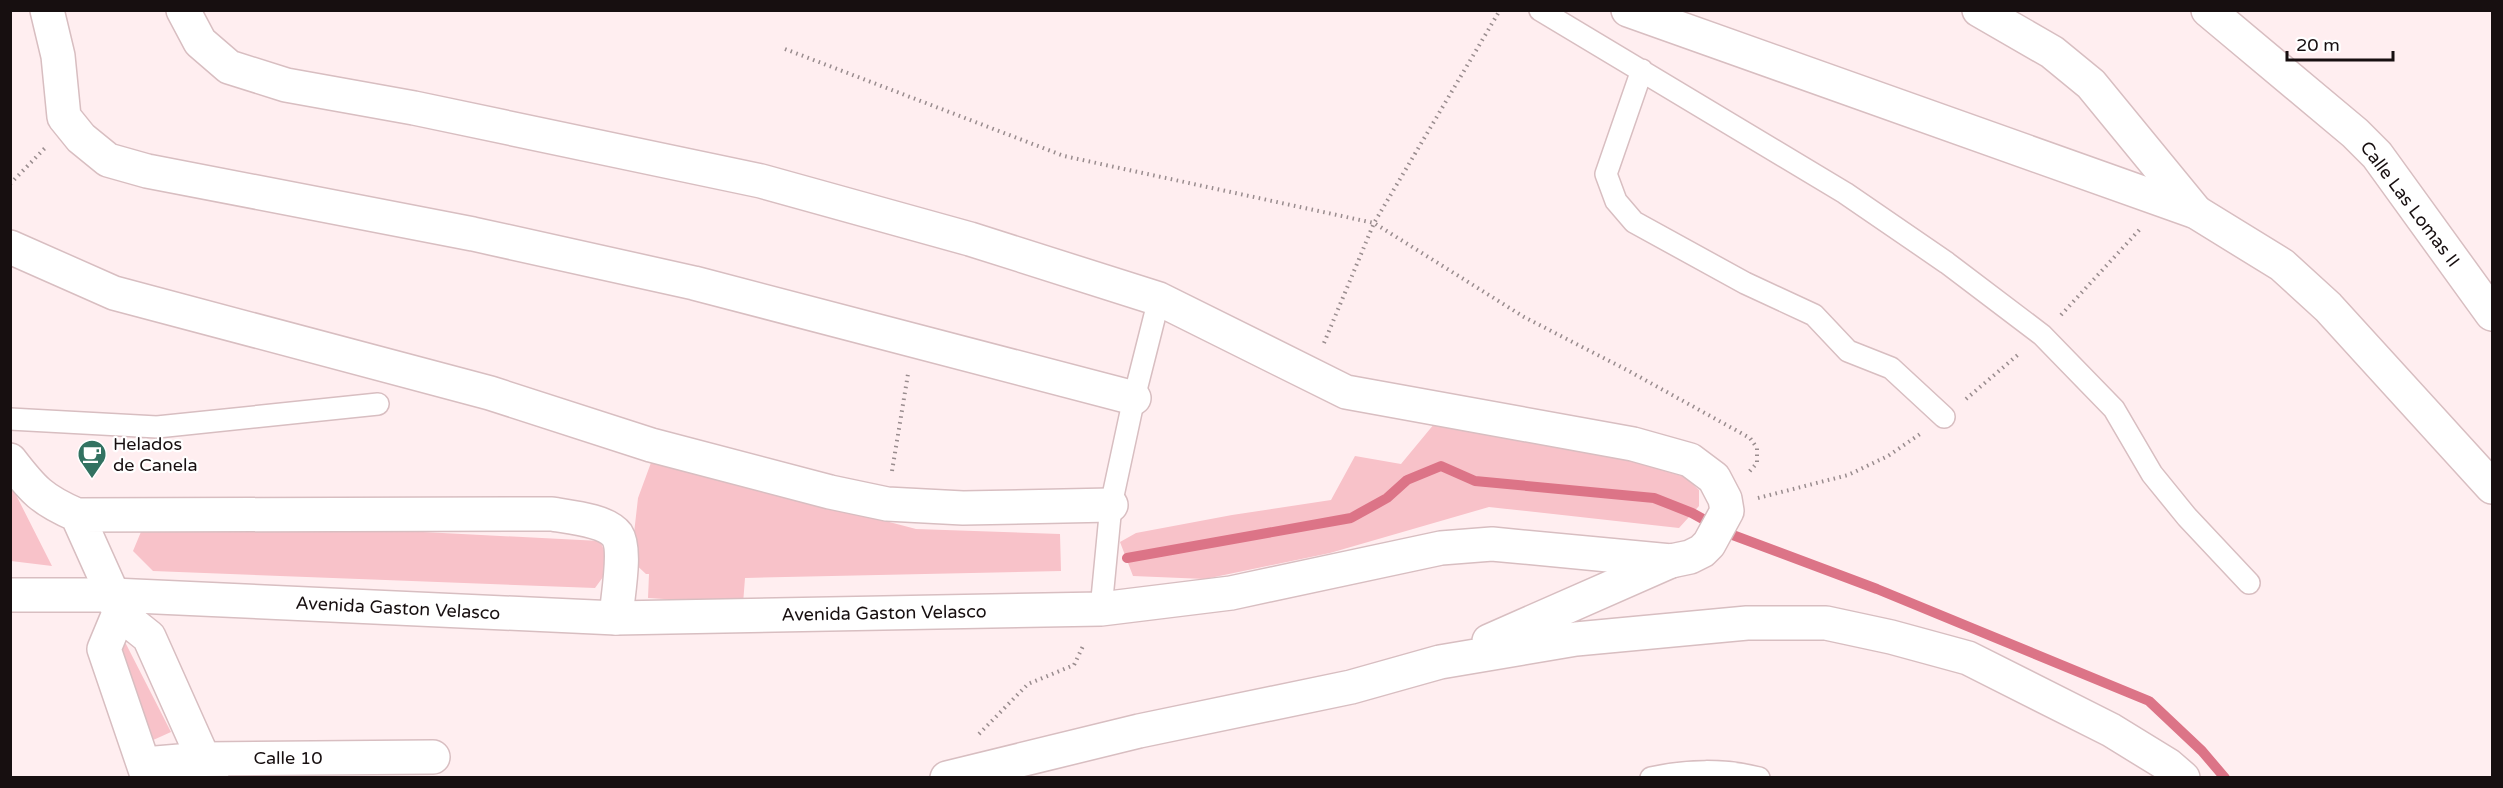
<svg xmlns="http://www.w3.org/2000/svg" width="2503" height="788" font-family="'Varela Round',sans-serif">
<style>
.green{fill:#f8c2c9}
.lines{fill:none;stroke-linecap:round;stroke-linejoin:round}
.stream{stroke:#dc7487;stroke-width:10}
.lane-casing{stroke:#d8bec1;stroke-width:24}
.street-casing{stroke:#d8bec1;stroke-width:36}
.secondary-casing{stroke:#d8bec1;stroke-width:36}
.path{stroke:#998c8e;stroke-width:4;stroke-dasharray:1.5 4.5;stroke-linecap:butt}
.lane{stroke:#fff;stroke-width:21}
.street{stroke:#fff;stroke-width:33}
.secondary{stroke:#fff;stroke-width:33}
.labels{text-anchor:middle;stroke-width:4.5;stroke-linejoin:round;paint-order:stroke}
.street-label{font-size:18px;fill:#170f10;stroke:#fff}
.poi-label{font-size:18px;fill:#170f10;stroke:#fff;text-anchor:start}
</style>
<rect width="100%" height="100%" fill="#ffeef0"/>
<!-- green -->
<path class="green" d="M1449,406L1685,477L1699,490V506L1679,528L1489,507L1330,553L1205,579L1133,576L1120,542L1136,533L1232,515L1331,500L1355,456L1401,464Z
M652,460L916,529L1060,534L1061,571L745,578L743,604L648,598L649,574H646L631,560L638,498Z
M11,485L52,566L11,561Z
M169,519L600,541L611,566L595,588L153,571L133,551L143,527Z
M117,643L126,644L171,732L151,741Z"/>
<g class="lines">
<!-- stream -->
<path class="stream" d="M1127,558L1351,518L1387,498L1407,480L1441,466L1475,481L1654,498L1692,513L1730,534L1877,589L2149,701L2202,751L2225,778"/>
<!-- lane casing -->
<g class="lane-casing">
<path id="lane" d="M1540,10L1845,193L1947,263L2042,335L2114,409L2152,474L2187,517L2249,583
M1642,70L1606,174L1616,201L1634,222L1745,283L1814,315L1848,351L1891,368L1944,417
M10,419L157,427L378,404
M1101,609L1111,505L1134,398L1159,299
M1651,778C1685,770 1725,769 1759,778"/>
</g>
<!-- street casing -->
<g class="street-casing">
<path id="street" d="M47,10L58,56L64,117L81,138L108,160L147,171L473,234L694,283L1134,398
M1979,10L2052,52L2091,84L2196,212
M2208,10L2355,133L2377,155L2492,314
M10,247L114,293L490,393L651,445L830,492L887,504L963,508L1111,505
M10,460C33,490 42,500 77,515L113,595L119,613L149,637L212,778
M77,515L552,514C569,517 606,520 617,535C627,550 617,599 616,618
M119,613L104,649L148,778
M1489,641L1671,561
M144,764L203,759L433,757
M947,778L1139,731L1351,687L1440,662L1576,639L1747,623H1826L1891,637L1968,658L2111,730L2168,765L2183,778"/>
</g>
<!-- secondary casing -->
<g class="secondary-casing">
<path id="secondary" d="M1628,10L2196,212L2282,265L2328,307L2492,487
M10,595H113L616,618L1101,609L1231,593L1441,548L1492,544L1671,561L1690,557L1702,551L1709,544L1727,511L1725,499L1714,478L1690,460L1633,444L1346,392L1159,299L970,239L761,181L414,108L286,85L229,67L200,42L183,10"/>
</g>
<!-- path -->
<path class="path" d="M785,49L1064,156L1374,223L1524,317L1627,370L1750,438L1757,448V463L1749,472
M10,184L45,148
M2061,315L2141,228
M1324,343L1374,223L1500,10
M1966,399L2020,353
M892,471L908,374
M1758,498L1848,475L1888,456L1920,434
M979,734L1028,684L1074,665L1084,644"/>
<!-- lane -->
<use href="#lane" class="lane"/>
<!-- street -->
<use href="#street" class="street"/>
<!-- secondary -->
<use href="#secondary" class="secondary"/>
</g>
<!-- icons -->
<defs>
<g id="cafe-pin" transform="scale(1.5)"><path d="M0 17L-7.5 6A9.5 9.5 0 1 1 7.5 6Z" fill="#327261" stroke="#fff"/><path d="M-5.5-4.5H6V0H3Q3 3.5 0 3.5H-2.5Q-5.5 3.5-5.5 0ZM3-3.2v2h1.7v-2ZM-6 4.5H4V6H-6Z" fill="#fff"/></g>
</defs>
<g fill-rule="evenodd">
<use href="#cafe-pin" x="92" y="454"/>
</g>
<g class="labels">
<!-- street labels -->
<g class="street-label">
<text transform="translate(2410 204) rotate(53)" y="6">Calle Las Lomas II</text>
<text transform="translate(398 608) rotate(3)" y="6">Avenida Gaston Velasco</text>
<text transform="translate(884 613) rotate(-1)" y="6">Avenida Gaston Velasco</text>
<text x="288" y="764">Calle 10</text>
</g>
<!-- poi labels -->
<g class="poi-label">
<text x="113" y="450">Helados<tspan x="113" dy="21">de Canela</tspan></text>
</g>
</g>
<!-- border -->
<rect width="2503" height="788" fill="none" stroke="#170f10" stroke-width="24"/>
<!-- scale -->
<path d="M2287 51v9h106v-9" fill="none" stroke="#170f10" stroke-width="3"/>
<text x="2296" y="51" font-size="18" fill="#170f10" stroke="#ffffff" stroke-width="4.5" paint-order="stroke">20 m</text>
</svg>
